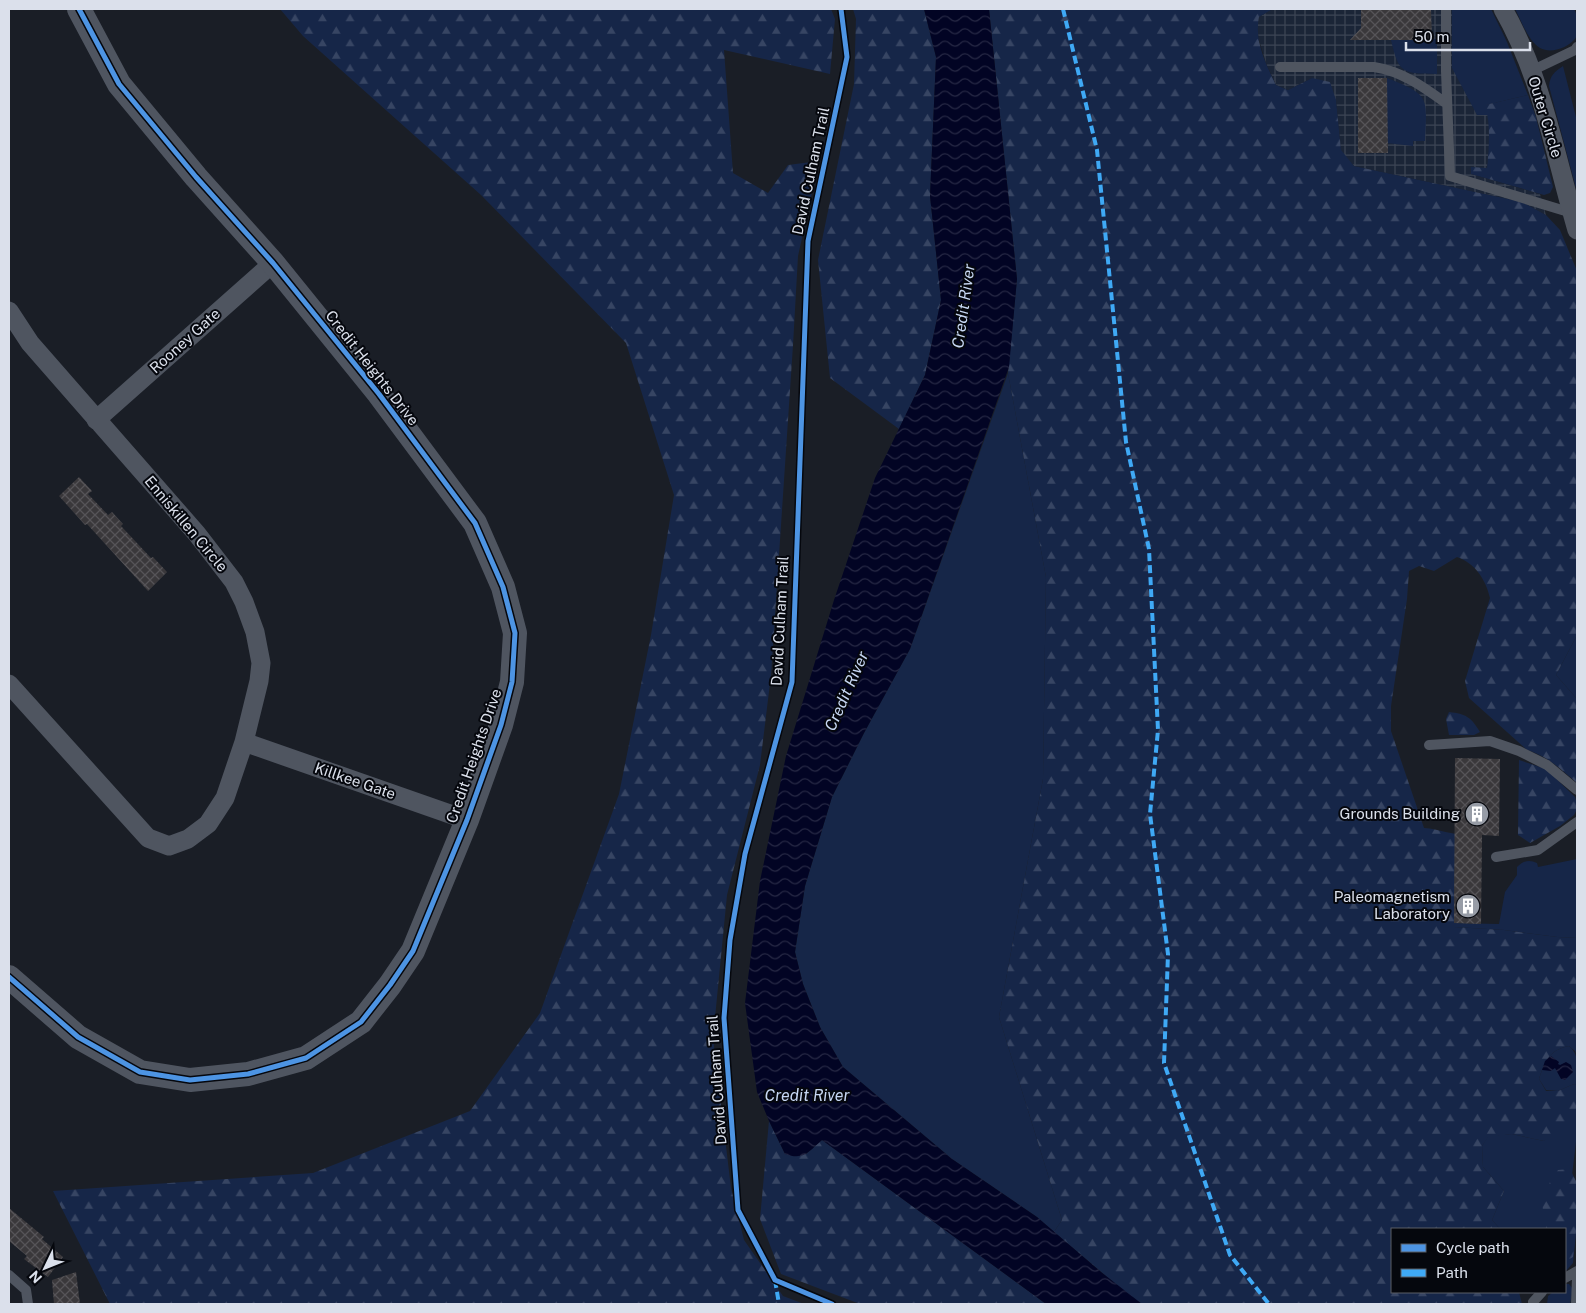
<svg xmlns="http://www.w3.org/2000/svg" width="1586" height="1313" font-family="'Public Sans',sans-serif">
<style>
.industrial{fill:url(#industrial-grid)}
.green{fill:#162648}
.forest{fill:url(#forest-firs)}
.water{fill:url(#water-waves)}
.building{fill:url(#building-cross-hatch)}
.lines{fill:none;stroke-linecap:round;stroke-linejoin:round}
.service{stroke:#4f5560;stroke-width:10}
.minor{stroke:#4f5560;stroke-width:19}
.tertiary{stroke:#4f5560;stroke-width:24}
.quiet{stroke:#3fa9f5;stroke-width:4;stroke-dasharray:8 4;stroke-linecap:butt}
.cycleway-casing{stroke:#05070d;stroke-width:8}
.cycleway{stroke:#4d94e3;stroke-width:5}
.labels{text-anchor:middle;stroke-width:4;stroke-linejoin:round;paint-order:stroke}
.street-label{font-size:15px;fill:#dbe0eb;stroke:#05070d}
.poi-label{font-size:15px;fill:#dbe0eb;stroke:#05070d;text-anchor:end}
.water-label{font-size:16px;font-style:italic;fill:#c7d7f3;stroke:#05070d}
</style>
<defs>
<pattern id="industrial-grid" width="8" height="8" patternUnits="userSpaceOnUse" patternTransform="scale(1.25)"><rect width="8" height="8" fill="#1b2537"/><path d="M0 4h8M4 0v8" fill="none" stroke="#3c4454"/></pattern>
<pattern id="forest-firs" width="22" height="20" patternUnits="userSpaceOnUse" patternTransform="scale(1.25)"><rect width="22" height="20" fill="#162648"/><path d="M5 1l3.5 6h-7zM16 11l3.5 6h-7z" fill="#374563"/></pattern>
<pattern id="water-waves" width="16" height="10" patternUnits="userSpaceOnUse" patternTransform="scale(1.25)"><rect width="16" height="10" fill="#020424"/><path d="M0 5q4-4 8 0t8 0" fill="none" stroke="#262844"/></pattern>
<pattern id="building-cross-hatch" width="8" height="8" patternUnits="userSpaceOnUse" patternTransform="scale(1.25)"><rect width="8" height="8" fill="#3a383b"/><path d="M0 0l8 8M0 8l8-8" fill="none" stroke="#565458"/></pattern>
</defs>
<rect width="100%" height="100%" fill="#1a1e26"/>
<!-- industrial -->
<path class="industrial" d="M1273,9H1467L1507,99L1486,105L1488,115L1490,137L1487,168L1471,174L1540,194L1546,215L1522,202L1354,166L1341,151L1336,100L1312,78L1288,90L1276,85L1266,63L1259,40L1257,27L1259,17Z"/>
<!-- green -->
<path class="green" d="M1452,9H1491L1507,42L1528,95L1486,105L1488,115H1477L1452,68Z
M1515,9H1574C1578,15 1580,32 1575,39C1567,48 1551,54 1540,48C1528,41 1521,20 1515,9Z
M1432,39H1437V74C1403,73 1399,75 1391,40Z
M1563,66L1577,121V143L1576,144L1577,149V192L1549,86C1550,76 1554,72 1563,66Z
M1387,78C1430,95 1427,96 1425,141H1413V146L1387,143Z
M1008,373L1046,577L1043,779L999,1017L1062,1220L1054,1232L1037,1217L952,1159L843,1067L820,1027L803,984L795,952L805,886L832,797L864,733L910,649Z
M1577,635V699L1556,675Z
M1577,859V938L1557,937L1504,930L1454,927V923L1499,924L1505,892L1517,875V867C1523,861 1529,859 1537,863L1538,867Z
M1569,1046C1581,1056 1577,1070 1577,1085L1574,1084L1558,1091L1546,1090L1539,1079C1545,1061 1549,1050 1569,1046Z
M1576,1107H1577V1134L1570,1192L1577,1223L1573,1263L1565,1272V1229H1500L1492,1220L1504,1191L1483,1167L1482,1146L1488,1136L1512,1134L1544,1141Z
M1565,1284H1569L1573,1289L1570,1304H1547L1548,1296L1553,1292H1565Z"/>
<!-- forest -->
<path class="forest" d="M280,9H831L835,19L830,74L724,50L733,173L768,193L788,165L819,161L798,256L793,345L771,675L760,765L727,895L713,1038L731,1188L744,1240L783,1296L804,1304H110L53,1191L313,1173L470,1111L540,1013L619,794L651,635L674,495L626,343L481,195L303,36Z
M853,9H924L936,57L930,196L941,300L925,375L899,429L830,378L818,260L854,84L856,19Z
M989,9H1273L1259,17C1254,41 1266,64 1276,85L1288,90L1312,78L1330,82L1336,100L1341,150L1354,166L1522,202L1546,215L1560,230L1577,271V635L1556,675L1577,699V783C1563,771 1546,755 1527,750L1469,698L1465,681L1490,598C1486,580 1475,563 1457,557L1434,571L1419,566L1409,571L1407,599L1391,706V731L1424,828C1439,829 1452,835 1467,835L1455,857L1454,927L1504,930L1557,937L1577,938V1056L1575,1051L1569,1046C1549,1050 1545,1061 1539,1079L1546,1091H1558L1574,1084L1577,1085V1107H1576L1575,1120L1544,1141L1512,1134L1488,1137L1482,1146L1483,1167L1504,1191L1492,1220L1500,1229H1392V1292H1519L1522,1304H1142L1132,1298L1054,1232L1062,1220L999,1017L1043,779L1046,577L1008,373L1017,279Z
M1528,95L1536,117L1553,187L1550,193L1544,195L1471,174V167L1487,168C1489,146 1491,126 1485,105Z
M1449,712C1466,714 1471,717 1480,732L1474,735H1449L1446,719Z
M1519,760L1546,769L1575,797L1577,803V809L1574,815L1560,826L1530,843L1518,835Z
M769,1121L785,1154H806L822,1140L1046,1304H860L781,1274L760,1219Z
M1570,1169L1577,1183V1223L1573,1257L1568,1260L1565,1258V1229H1546L1542,1204L1550,1182L1558,1170Z"/>
<!-- water -->
<path class="water" d="M924,9H989L1017,279L1009,367L910,649L864,733L832,797L805,886L795,952L803,984L820,1027L843,1067L952,1159L1037,1217L1101,1272L1142,1304H1046L822,1140C809,1151 804,1161 785,1154L769,1121L757,1092L745,1003L760,881L786,756L834,600L875,478L925,375L941,300L930,196L936,57Z
M1551,1056L1559,1062L1558,1064L1560,1065L1566,1062L1571,1065L1573,1072L1565,1080L1561,1079L1555,1068L1551,1071L1542,1070L1545,1061Z"/>
<!-- building -->
<path class="building" d="M1361,9H1431L1432,40H1350L1361,28Z
M1358,78H1387L1388,153H1358Z
M79,477L92,491L88,494L108,515L112,512L123,524L121,526L151,558L153,557L167,572L148,591L87,524L85,525L59,496Z
M1455,758L1500,759L1499,836L1482,835L1481,924L1454,923Z
M9,1208L44,1237L42,1239L63,1257L48,1277L24,1259L27,1256L9,1241Z
M76,1272L80,1304H54L52,1280Z"/>
<g class="lines">
<!-- service -->
<path class="service" d="M1446,9V71L1450,176L1572,213
M1280,67H1374C1402,71 1425,88 1447,104
M1531,71L1575,50L1577,47
M1429,745L1490,741L1519,751L1547,765L1577,790
M1496,857L1538,850L1577,822
M9,1275L26,1290L28,1304
M1565,1278L1577,1271
M1534,1304L1533,1302L1542,1292
M1576,1304L1577,1278"/>
<!-- minor -->
<path class="minor" d="M1503,9C1542,77 1555,155 1577,230
M9,311L30,343L197,534L234,582L244,602L255,632L261,663L259,681L244,742L225,798L208,824L188,839L169,846L148,838L9,684
M96,420L273,263
M244,742L467,820"/>
<!-- tertiary -->
<path class="tertiary" d="M9,977L78,1037L140,1072L190,1080L248,1074L306,1058L361,1022L390,985L413,951L467,820L501,725L512,682L515,633L503,587L475,523L379,394L273,263L196,177L119,84L79,9"/>
<!-- quiet -->
<path class="quiet" d="M1063,9L1097,150L1126,442L1149,549L1158,730L1150,814L1168,954L1164,1063L1230,1255L1269,1304
M775,1280L779,1304"/>
<!-- cycleway casing -->
<g class="cycleway-casing">
<path id="cycleway" d="M9,977L78,1037L140,1072L190,1080L248,1074L306,1058L361,1022L390,985L413,951L467,820L501,725L512,682L515,633L503,587L475,523L379,394L273,263L196,177L119,84L79,9
M832,1304L775,1280L738,1210L724,1018L730,940L745,854L792,682L808,241L847,57L841,9"/>
</g>
<!-- cycleway -->
<use href="#cycleway" class="cycleway"/>
</g>
<!-- icons -->
<defs>
<g id="building-disc" transform="scale(1.25)"><circle r="9.5" fill="#979ca6" stroke="#05070d"/><path d="M-4-6H4V6H1V3H-1V6H-4ZM-2.5-4.3h1.7v1.8h-1.7ZM.8-4.3h1.7v1.8H.8ZM-2.5-1h1.7V.8h-1.7ZM.8-1h1.7V.8H.8Z" fill="#fff"/></g>
</defs>
<g fill-rule="evenodd">
<use href="#building-disc" x="1477" y="814"/>
<use href="#building-disc" x="1468" y="906"/>
</g>
<g class="labels">
<!-- street labels -->
<g class="street-label">
<text transform="translate(1545 117) rotate(73)" y="5">Outer Circle</text>
<text transform="translate(811 171) rotate(-78)" y="5">David Culham Trail</text>
<text transform="translate(185 341) rotate(-42)" y="5">Rooney Gate</text>
<text transform="translate(372 368) rotate(52)" y="5">Credit Heights Drive</text>
<text transform="translate(186 524) rotate(50)" y="5">Enniskillen Circle</text>
<text transform="translate(780 621) rotate(-87)" y="5">David Culham Trail</text>
<text transform="translate(474 756) rotate(-71)" y="5">Credit Heights Drive</text>
<text transform="translate(355 781) rotate(19)" y="5">Killkee Gate</text>
<text transform="translate(717 1080) rotate(-94)" y="5">David Culham Trail</text>
</g>
<!-- poi labels -->
<g class="poi-label">
<text x="1460" y="819">Grounds Building</text>
<text x="1450" y="902">Paleomagnetism<tspan x="1450" dy="17">Laboratory</tspan></text>
</g>
<!-- water labels -->
<g class="water-label">
<text transform="translate(963 306) rotate(-82)" y="6">Credit River</text>
<text transform="translate(846 691) rotate(-66)" y="6">Credit River</text>
<text x="807" y="1101">Credit River</text>
</g>
</g>
<!-- border -->
<rect width="1586" height="1313" fill="none" stroke="#dbe0eb" stroke-width="20"/>
<!-- legend -->
<rect x="1391" y="1228" width="175" height="65" fill="#05070d" stroke="#5b5e66"/>
<rect x="1401" y="1244" width="25" height="8" fill="#4d94e3" stroke="#5b5e66"/>
<text x="1436" y="1253" font-size="15" fill="#dbe0eb">Cycle path</text>
<rect x="1401" y="1269" width="25" height="8" fill="#3fa9f5" stroke="#5b5e66"/>
<text x="1436" y="1278" font-size="15" fill="#dbe0eb">Path</text>
<!-- north arrow -->
<g transform="translate(45 1268) rotate(227)" stroke="#05070d" stroke-width="4" paint-order="stroke">
<path d="M0-4L9 19L0 12L-9 19Z" fill="#dbe0eb"/>
<text y="-8" font-size="14" font-weight="bold" text-anchor="middle" fill="#dbe0eb">N</text>
</g>
<!-- scale -->
<path d="M1406 42v8h124v-8" fill="none" stroke="#dbe0eb" stroke-width="2.5"/>
<text x="1414" y="42" font-size="15" fill="#dbe0eb" stroke="#05070d" stroke-width="4" paint-order="stroke">50 m</text>
</svg>
